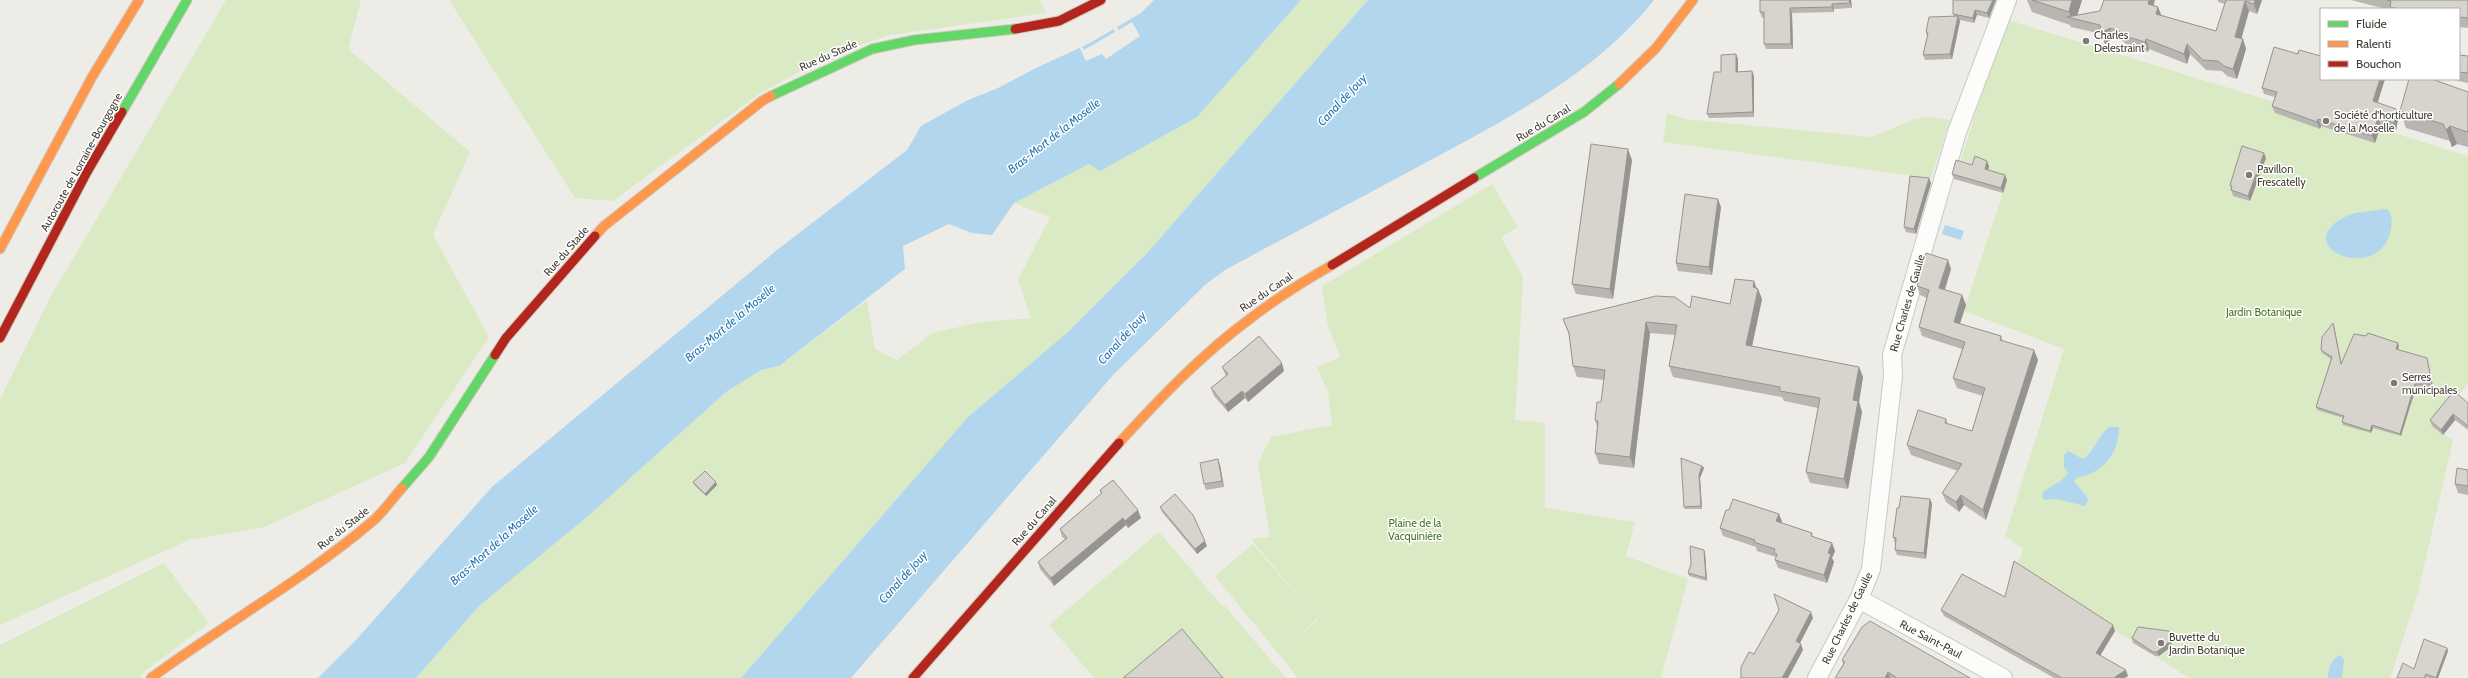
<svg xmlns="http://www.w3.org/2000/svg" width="2468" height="678" font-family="Cabin,sans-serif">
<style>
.green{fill:#daeac4}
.water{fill:#b3d6ef}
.pier{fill:#eeece6}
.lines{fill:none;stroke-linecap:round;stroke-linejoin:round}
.street-casing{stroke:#cac8c2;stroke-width:20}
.fast-casing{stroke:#cec9bc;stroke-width:11}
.slow-casing{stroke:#cec9bc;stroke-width:11}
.jam-casing{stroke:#cec9bc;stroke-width:11}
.street{stroke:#fcfcfb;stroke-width:18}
.fast{stroke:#63d668;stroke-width:9}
.slow{stroke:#ff974d;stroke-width:9}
.jam{stroke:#b3261e;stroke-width:9}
.wall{fill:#b9b6b1}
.shaded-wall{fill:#969490}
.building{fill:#d7d4ce;stroke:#969490}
.poi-dot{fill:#7f7a71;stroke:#fff;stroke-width:1.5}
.labels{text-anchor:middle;stroke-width:3;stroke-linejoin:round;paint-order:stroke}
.poi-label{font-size:11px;fill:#433d32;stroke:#fff;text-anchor:start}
.street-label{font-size:11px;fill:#433d32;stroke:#fff}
.park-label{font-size:11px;fill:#427624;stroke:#fff}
.water-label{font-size:12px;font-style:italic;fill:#2876b2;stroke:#fff}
</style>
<rect width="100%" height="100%" fill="#eeece6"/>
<!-- green -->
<path class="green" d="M226,0H361L348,49L470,152L433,235L489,337L405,463L264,527L189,540L0,625V399L51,296Z
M449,0H1040L1046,13L890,35L828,56L759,94L613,201L575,198Z
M1301,0H1368L1148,252L1069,331L968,417L741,678H416L479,606L726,392L761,370L779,366L867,300L875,349L897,360L932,333L981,322L1031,318L1018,280L1050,217L1014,203L1089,164L1197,117Z
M2008,20L2307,112L2313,108L2468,156V384L2432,426L2453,440L2418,593L2390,678H2189L2017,567L2023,549L2005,536L2064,349L1964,311L2007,180L1959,166L1996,48Z
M1667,113L1685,119L1872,137L1914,119L1929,117L1950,120L1931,178L1663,142Z
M1492,184L1518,227L1501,237L1523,277L1515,420L1545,423V508L1635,522L1626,556L1688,579L1661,678H1298L1215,576L1253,544L1317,619L1284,648L1318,620L1251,539L1270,537L1258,463L1271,437L1332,425L1328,393L1317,367L1340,357L1327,322L1322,286Z
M1159,532L1223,607L1225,606L1286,678H1094L1049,625Z
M164,563L209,623L145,671L139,678H0V645Z"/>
<!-- water -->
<path class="water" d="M1154,0H1301L1197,117L1100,171L1089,164L1014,203L992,235L972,233L905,269L779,366L761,370L726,392L588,516L479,606L416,678H318L356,640L492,487L777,250L907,150L921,126L966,101L998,88L1036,68L1088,44L1141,13Z
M1368,0H1654C1593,77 1499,123 1414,169C1351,203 1288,236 1225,270L1205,285L1114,374L851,678H741L968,417L1069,331L1148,252Z
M2382,209L2388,210C2393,216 2392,225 2390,233C2376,286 2284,244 2349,215C2358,211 2372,212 2382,209Z
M1945,225L1964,231L1961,240L1942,234Z
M2109,427H2119C2120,452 2103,474 2078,477L2074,481L2087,497L2088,501L2085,506L2056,499L2045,500L2042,497L2044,491L2062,480L2068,473L2064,467V455L2068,451L2083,459C2095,451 2097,436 2109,427Z
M2341,655L2344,661L2342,678H2328C2328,669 2332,657 2341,655Z"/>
<!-- pier -->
<path class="pier" d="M1132,22L1140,36L1106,59L1102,54L1086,61L1079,46L1081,45L1084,50L1115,32L1113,27L1116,26L1119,30Z
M949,224L972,233L905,269L903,246Z"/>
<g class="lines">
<!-- street casing -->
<g class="street-casing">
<path id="street" d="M1859,599L2003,678
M1817,678L1859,599L1871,569L1893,376L1892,355L1957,132L2007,0"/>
</g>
<!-- fast casing -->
<g class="fast-casing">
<path id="fast" d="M771,96L872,49L914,40L1015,29
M122,112L187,0
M1474,178L1584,112L1619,84
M402,488L429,457L495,355"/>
</g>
<!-- slow casing -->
<g class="slow-casing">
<path id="slow" d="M1619,84L1656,48L1693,0
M595,236L604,226L762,101L771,96
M0,249L92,77L139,0
M1119,443C1160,398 1202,354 1251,318C1277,298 1304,281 1332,265
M151,678C224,624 305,579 374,520C384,511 393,498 402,488"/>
</g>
<!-- jam casing -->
<g class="jam-casing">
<path id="jam" d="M1015,29L1059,21L1101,0
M1332,265L1474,178
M0,338L87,172L122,112
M495,355L506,338L595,236
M913,678L1119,443"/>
</g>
<!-- street -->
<use href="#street" class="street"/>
<!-- fast -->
<use href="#fast" class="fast"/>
<!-- slow -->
<use href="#slow" class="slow"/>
<!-- jam -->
<use href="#jam" class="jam"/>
</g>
<!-- wall -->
<path class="wall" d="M1760,0H1851L1852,8L1834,9V12L1792,13L1793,49H1766L1764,44V17L1762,18L1760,12Z
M1996,0L1989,18L1977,15L1974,23L1960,20V21L1952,59L1925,60L1923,55L1927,37L1926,32L1954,16L1953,14Z
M2027,0H2082L2077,15L2154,5L2158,7L2161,15L2216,31L2225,4L2218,2V0H2262L2257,14L2249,11L2241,39H2243L2246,49L2237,79L2227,76L2222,71L2206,70L2190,54L2187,64L2149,49L2148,52L2128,46L2123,41L2113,38L2105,44L2102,34L2071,27L2070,25L2032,12Z
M2351,0H2468V28L2459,27V9H2386Z
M2459,55L2468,56V83L2450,79H2459Z
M1738,59V72L1754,76V117L1709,118L1707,114L1721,72Z
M2321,79H2385L2377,102L2399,115L2396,130L2381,125L2375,143L2321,126L2320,129L2275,113L2272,106L2275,97L2264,94L2262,88Z
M2468,92V147L2457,144L2452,147L2450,141L2406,128L2400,111Z
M2266,158L2250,201L2233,196L2230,185Z
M1632,160L1613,299L1576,294L1572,284Z
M1972,165L1989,166L1988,170L2005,175L2007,180L2003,193L1954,179L1952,174Z
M1931,183L1916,234L1906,232L1904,227Z
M1721,207L1712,275L1678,271L1676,263Z
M1951,269L1945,290L1962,295L1966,305L1960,324L2001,336L2003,341L2038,360L1986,520L1964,505L1959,512L1946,502L1942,493L1958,471L1911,455L1907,445L1946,419L1948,424L1972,431L1983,396L1957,388L1953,378L1962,349L1922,336L1919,327L1927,298L1920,295L1917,286Z
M1756,288L1758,289L1762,299L1752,346L1859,367L1863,377L1859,402L1862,412L1848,489L1810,483L1806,472L1818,408L1784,401L1782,397L1673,377L1669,366L1675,335L1650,333L1634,468L1599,464L1595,453L1597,427L1595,420L1601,402L1604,380L1577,377L1573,366L1569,335L1563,319L1730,304Z
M2334,326L2341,363L2399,346L2398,349L2428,361L2433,387H2416L2401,436L2373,428L2371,433L2343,425L2342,422L2343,418L2317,410L2316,407L2331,359L2322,353L2321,350Z
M1222,367L1284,371L1248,402L1245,398L1228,412L1214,396L1211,388L1226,376Z
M2468,403V430L2455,420L2443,435L2432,426L2430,420Z
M1220,465L1224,487L1206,490L1204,484Z
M1702,466L1704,468L1700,478L1702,509H1685L1684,507Z
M2468,470V495L2458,493L2455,484Z
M693,482L717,485L706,496L694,485Z
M1100,490L1141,518L1128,528L1126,525L1054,586L1040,569L1038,562L1065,539L1062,537L1060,529L1101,494Z
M1930,499L1932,504L1926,559L1897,555L1895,550L1896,543H1895L1893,537L1899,508Z
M1160,507L1207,546L1197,554L1162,512Z
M1779,514L1782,522L1781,523L1812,533L1813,537L1832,543L1835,551L1832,558L1834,562L1827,583L1778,568L1775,560L1776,557L1757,551L1756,547L1723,536L1720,528Z
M1704,550L1705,553L1707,581L1689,576L1688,573Z
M2005,597L2115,631L2100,656L2128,676L2125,678H2054L1944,616L1941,610Z
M2170,635L2172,646L2159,656H2155L2133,643L2132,638Z
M2447,648L2448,651L2438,678H2429L2427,677V678H2397Z
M1842,660L1970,678H1835L1843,664Z"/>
<!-- shaded-wall -->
<path class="shaded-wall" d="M1849,0H1851L1852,8L1850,3Z
M1993,0H1996L1989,18L1987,13Z
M2072,0H2082L2076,19L2071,18L2069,12Z
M2149,0H2155L2151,14L2148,4Z
M2255,0H2262L2257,14L2254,4Z
M2245,1L2249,11L2239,47L2235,37Z
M1832,4L1834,9V12L1832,7Z
M2158,7L2162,17L2156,14Z
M1790,8L1792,13L1793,49L1791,44Z
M1975,10L1977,15L1974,23L1973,18Z
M1958,16L1960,21L1952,59L1950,54Z
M2110,28L2113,38L2105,44L2101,33Z
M2146,39L2149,49L2148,52L2145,42Z
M2243,39L2246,49L2237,79L2233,69Z
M2187,44L2190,54L2187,64L2184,54Z
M1736,54L1738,59V77L1736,72Z
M1752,71L1754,76V117L1753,112Z
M2380,79H2385L2376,108L2373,101Z
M2396,109L2399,115L2396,130L2394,123Z
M2378,118L2381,125L2375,143L2372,136Z
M2318,119L2321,126L2320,129L2317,122Z
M2450,126L2457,144L2452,147L2446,130Z
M1628,149L1632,160L1613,299L1610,289Z
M2264,153L2266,158L2250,201L2248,196Z
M1987,161L1989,166L1987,174L1985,169Z
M2005,175L2007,180L2003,193L2001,188Z
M1929,178L1931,183L1916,234L1914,229Z
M1718,199L1721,207L1712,275L1709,267Z
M1948,260L1951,269L1942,298L1939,288Z
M1754,281L1758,292V289L1762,299L1750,356L1746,345Z
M1962,295L1966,305L1957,332L1954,322Z
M1646,322L1650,333L1634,468L1630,457Z
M2333,323L2334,326L2342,366L2341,364Z
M2398,343L2399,346L2397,352L2396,349Z
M2034,350L2038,360L1986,520L1983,510Z
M1282,363L1284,371L1248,402L1245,394Z
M1859,367L1863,377L1859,402L1862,412L1848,489L1844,479L1853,400Z
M2415,384L2416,387L2401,436L2400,434Z
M1242,391L1245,398L1228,412L1225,405Z
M2453,414L2455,420L2443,435L2441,430Z
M2372,425L2373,428L2371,433L2370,431Z
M1218,459L1220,465L1224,487L1222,481Z
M1702,466L1704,468L1700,478L1702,509L1701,506L1699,475Z
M716,482L717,485L706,496L705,494Z
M1961,495L1964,505L1959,512L1956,502Z
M1930,499L1932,504L1926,559L1924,553Z
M1138,510L1141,518L1128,528L1125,521Z
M1779,514L1782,522L1779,530L1776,521Z
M1123,518L1126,525L1054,586L1051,578Z
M1205,541L1207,546L1197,554L1195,549Z
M1832,543L1835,551L1832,558L1834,562L1827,583L1824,575L1828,553Z
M1704,550L1705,553L1707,581L1706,578Z
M1811,612L1813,618L1798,647L1796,641Z
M2113,625L2115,631L2098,659L2096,653Z
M2169,631L2170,635L2172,646L2159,656L2157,652Z
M1801,644L1803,650L1788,678H1782Z
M2447,648L2448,651L2438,678H2436Z
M2126,670L2128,676L2125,678H2116L2115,677Z
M1888,672L1890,678H1885Z"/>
<!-- building -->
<path class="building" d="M1760,0H1849L1850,3L1832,4V7L1790,8L1791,44H1764V12H1760Z
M1953,0H1993L1987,13L1975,10L1973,18L1953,14Z
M2032,0H2072L2069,12Z
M2104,0H2149L2148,4L2158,7L2156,14L2216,31L2226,0H2255L2254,4L2245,1L2235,37L2243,39L2233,69L2224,66L2218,61L2203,60L2187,44L2184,54L2146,39L2145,42L2125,36L2119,31L2110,28L2101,33L2100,25L2067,17L2100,11Z
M2387,0H2468V18L2459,17V9H2399L2390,7L2391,1Z
M1958,16L1950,54L1923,55L1928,33L1926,32L1929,17Z
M2274,47L2298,54L2299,50L2321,56V79H2380L2373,101L2396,109L2394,123L2378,118L2372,136L2318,119L2317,122L2272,106L2277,92L2262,88Z
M1736,54V72L1752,71L1753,112L1707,114L1714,72H1721V55Z
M2459,55L2468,56V73L2459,72Z
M2409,79H2432L2468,92V132L2450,126L2446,130L2443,124L2400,111Z
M1591,144L1628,149L1610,289L1572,284Z
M2242,146L2264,153L2248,196L2231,190L2232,186L2230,185Z
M1975,156L1987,161L1985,169L2005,175L2001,188L1952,174L1956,160L1972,165Z
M1910,176L1929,178L1914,229L1904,227Z
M1685,194L1718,199L1709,267L1676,263Z
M1926,253L1948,260L1939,288L1962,295L1954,322L2001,336L2000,340L2034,350L1983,510L1961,495L1956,502L1942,493L1962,464L1907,445L1918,410L1946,419L1945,423L1972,431L1985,388L1953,378L1965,342L1919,327L1929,290L1917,286Z
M1735,279L1754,281L1753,287L1758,289L1746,345L1859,367L1853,400L1858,401L1844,479L1806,472L1820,398L1780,391V387L1669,366L1677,325L1646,322L1630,457L1595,453L1598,421L1595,420L1597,402H1601L1605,370L1573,366L1569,333L1563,319L1656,296L1675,297L1690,308L1692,296L1730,304Z
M2333,323L2341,364L2354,334L2366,336L2368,333L2398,343L2396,349L2427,358L2432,384H2415L2400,434L2372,425L2370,431L2342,422L2344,416L2316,407L2332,357L2321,350L2322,337Z
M1259,336L1282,363L1245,394L1242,391L1225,405L1211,388L1228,374L1222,367Z
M2454,391L2468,403V426L2453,414L2441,430L2430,420Z
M1681,458L1702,466L1699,475L1701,506L1684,507Z
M1218,459L1222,481L1204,484L1200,463Z
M2457,468L2468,470V486L2455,484Z
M705,471L716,482L705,494L693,482Z
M1113,480L1138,510L1125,521L1123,518L1051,578L1038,562L1067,538L1060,529L1102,493L1100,490Z
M1175,494L1193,515L1205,541L1195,549L1160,507Z
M1901,496L1930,499L1924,553L1895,550L1896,538L1893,537L1897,508H1899Z
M1733,499L1779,514L1776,521L1812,533L1811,536L1832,543L1828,553L1831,554L1824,575L1775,560L1777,554L1774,553L1775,549L1754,542L1755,540L1720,528L1726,510H1729Z
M1690,546L1704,550L1706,578L1688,573L1691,564Z
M2014,561L2113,625L2096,653L2126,670L2115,677L2118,678H2062L1941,610L1962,574L2005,597Z
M1774,594L1811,612L1796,641L1801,644L1782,678H1741V667L1749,652L1754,654L1779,610Z
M1870,621L1970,678H1897L1888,672L1885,678H1835L1845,662L1842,660L1862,627Z
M2138,627L2169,631L2170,641L2157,652H2153L2132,638Z
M1182,629L1223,678H1123Z
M2424,639L2447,648L2436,678L2426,674L2424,678H2397L2403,663L2414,669Z"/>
<!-- markers -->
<g class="poi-dot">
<circle cx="2086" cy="41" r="4"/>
<circle cx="2326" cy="121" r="4"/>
<circle cx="2249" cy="175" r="4"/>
<circle cx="2394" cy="383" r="4"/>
<circle cx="2161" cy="643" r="4"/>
</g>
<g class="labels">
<!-- poi labels -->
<g class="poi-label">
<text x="2094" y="39">Charles<tspan x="2094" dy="13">Delestraint</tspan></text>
<text x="2334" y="119">Société d'horticulture<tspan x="2334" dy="13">de la Moselle</tspan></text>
<text x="2257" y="173">Pavillon<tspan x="2257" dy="13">Frescatelly</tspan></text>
<text x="2402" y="381">Serres<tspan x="2402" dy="13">municipales</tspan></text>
<text x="2169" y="641">Buvette du<tspan x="2169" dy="13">Jardin Botanique</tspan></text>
</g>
<!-- street labels -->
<g class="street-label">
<text transform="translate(828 55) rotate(-24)" y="4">Rue du Stade</text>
<text transform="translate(1543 123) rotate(-31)" y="4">Rue du Canal</text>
<text transform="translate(81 162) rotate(-61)" y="4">Autoroute de Lorraine-Bourgogne</text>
<text transform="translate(566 251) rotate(-49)" y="4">Rue du Stade</text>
<text transform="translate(1266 292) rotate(-34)" y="4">Rue du Canal</text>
<text transform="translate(1907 303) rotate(-74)" y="4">Rue Charles de Gaulle</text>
<text transform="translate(1034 521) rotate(-49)" y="4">Rue du Canal</text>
<text transform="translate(343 528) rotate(-38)" y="4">Rue du Stade</text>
<text transform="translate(1847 618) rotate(-64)" y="4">Rue Charles de Gaulle</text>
<text transform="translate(1931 639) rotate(28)" y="4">Rue Saint-Paul</text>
</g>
<!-- park labels -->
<g class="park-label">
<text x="2264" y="316">Jardin Botanique</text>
<text x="1415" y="527">Plaine de la<tspan x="1415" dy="13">Vacquinière</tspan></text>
</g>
<!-- water labels -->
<g class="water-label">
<text transform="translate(1342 100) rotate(-47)" y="4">Canal de Jouy</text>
<text transform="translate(1054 136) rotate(-38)" y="4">Bras-Mort de la Moselle</text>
<text transform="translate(730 323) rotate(-40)" y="4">Bras-Mort de la Moselle</text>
<text transform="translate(1122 338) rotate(-48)" y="4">Canal de Jouy</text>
<text transform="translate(494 545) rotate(-42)" y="4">Bras-Mort de la Moselle</text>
<text transform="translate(903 577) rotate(-48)" y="4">Canal de Jouy</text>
</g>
</g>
<!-- legend -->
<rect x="2320" y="8" width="140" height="72" fill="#ffffff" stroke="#b4b1ad"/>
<rect x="2328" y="21" width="20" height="6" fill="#63d668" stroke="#b4b1ad"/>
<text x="2356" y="28" font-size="12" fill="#433d32">Fluide</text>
<rect x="2328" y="41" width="20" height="6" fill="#ff974d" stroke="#b4b1ad"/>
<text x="2356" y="48" font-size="12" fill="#433d32">Ralenti</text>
<rect x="2328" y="61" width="20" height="6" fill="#b3261e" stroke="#b4b1ad"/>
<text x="2356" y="68" font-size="12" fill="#433d32">Bouchon</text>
</svg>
